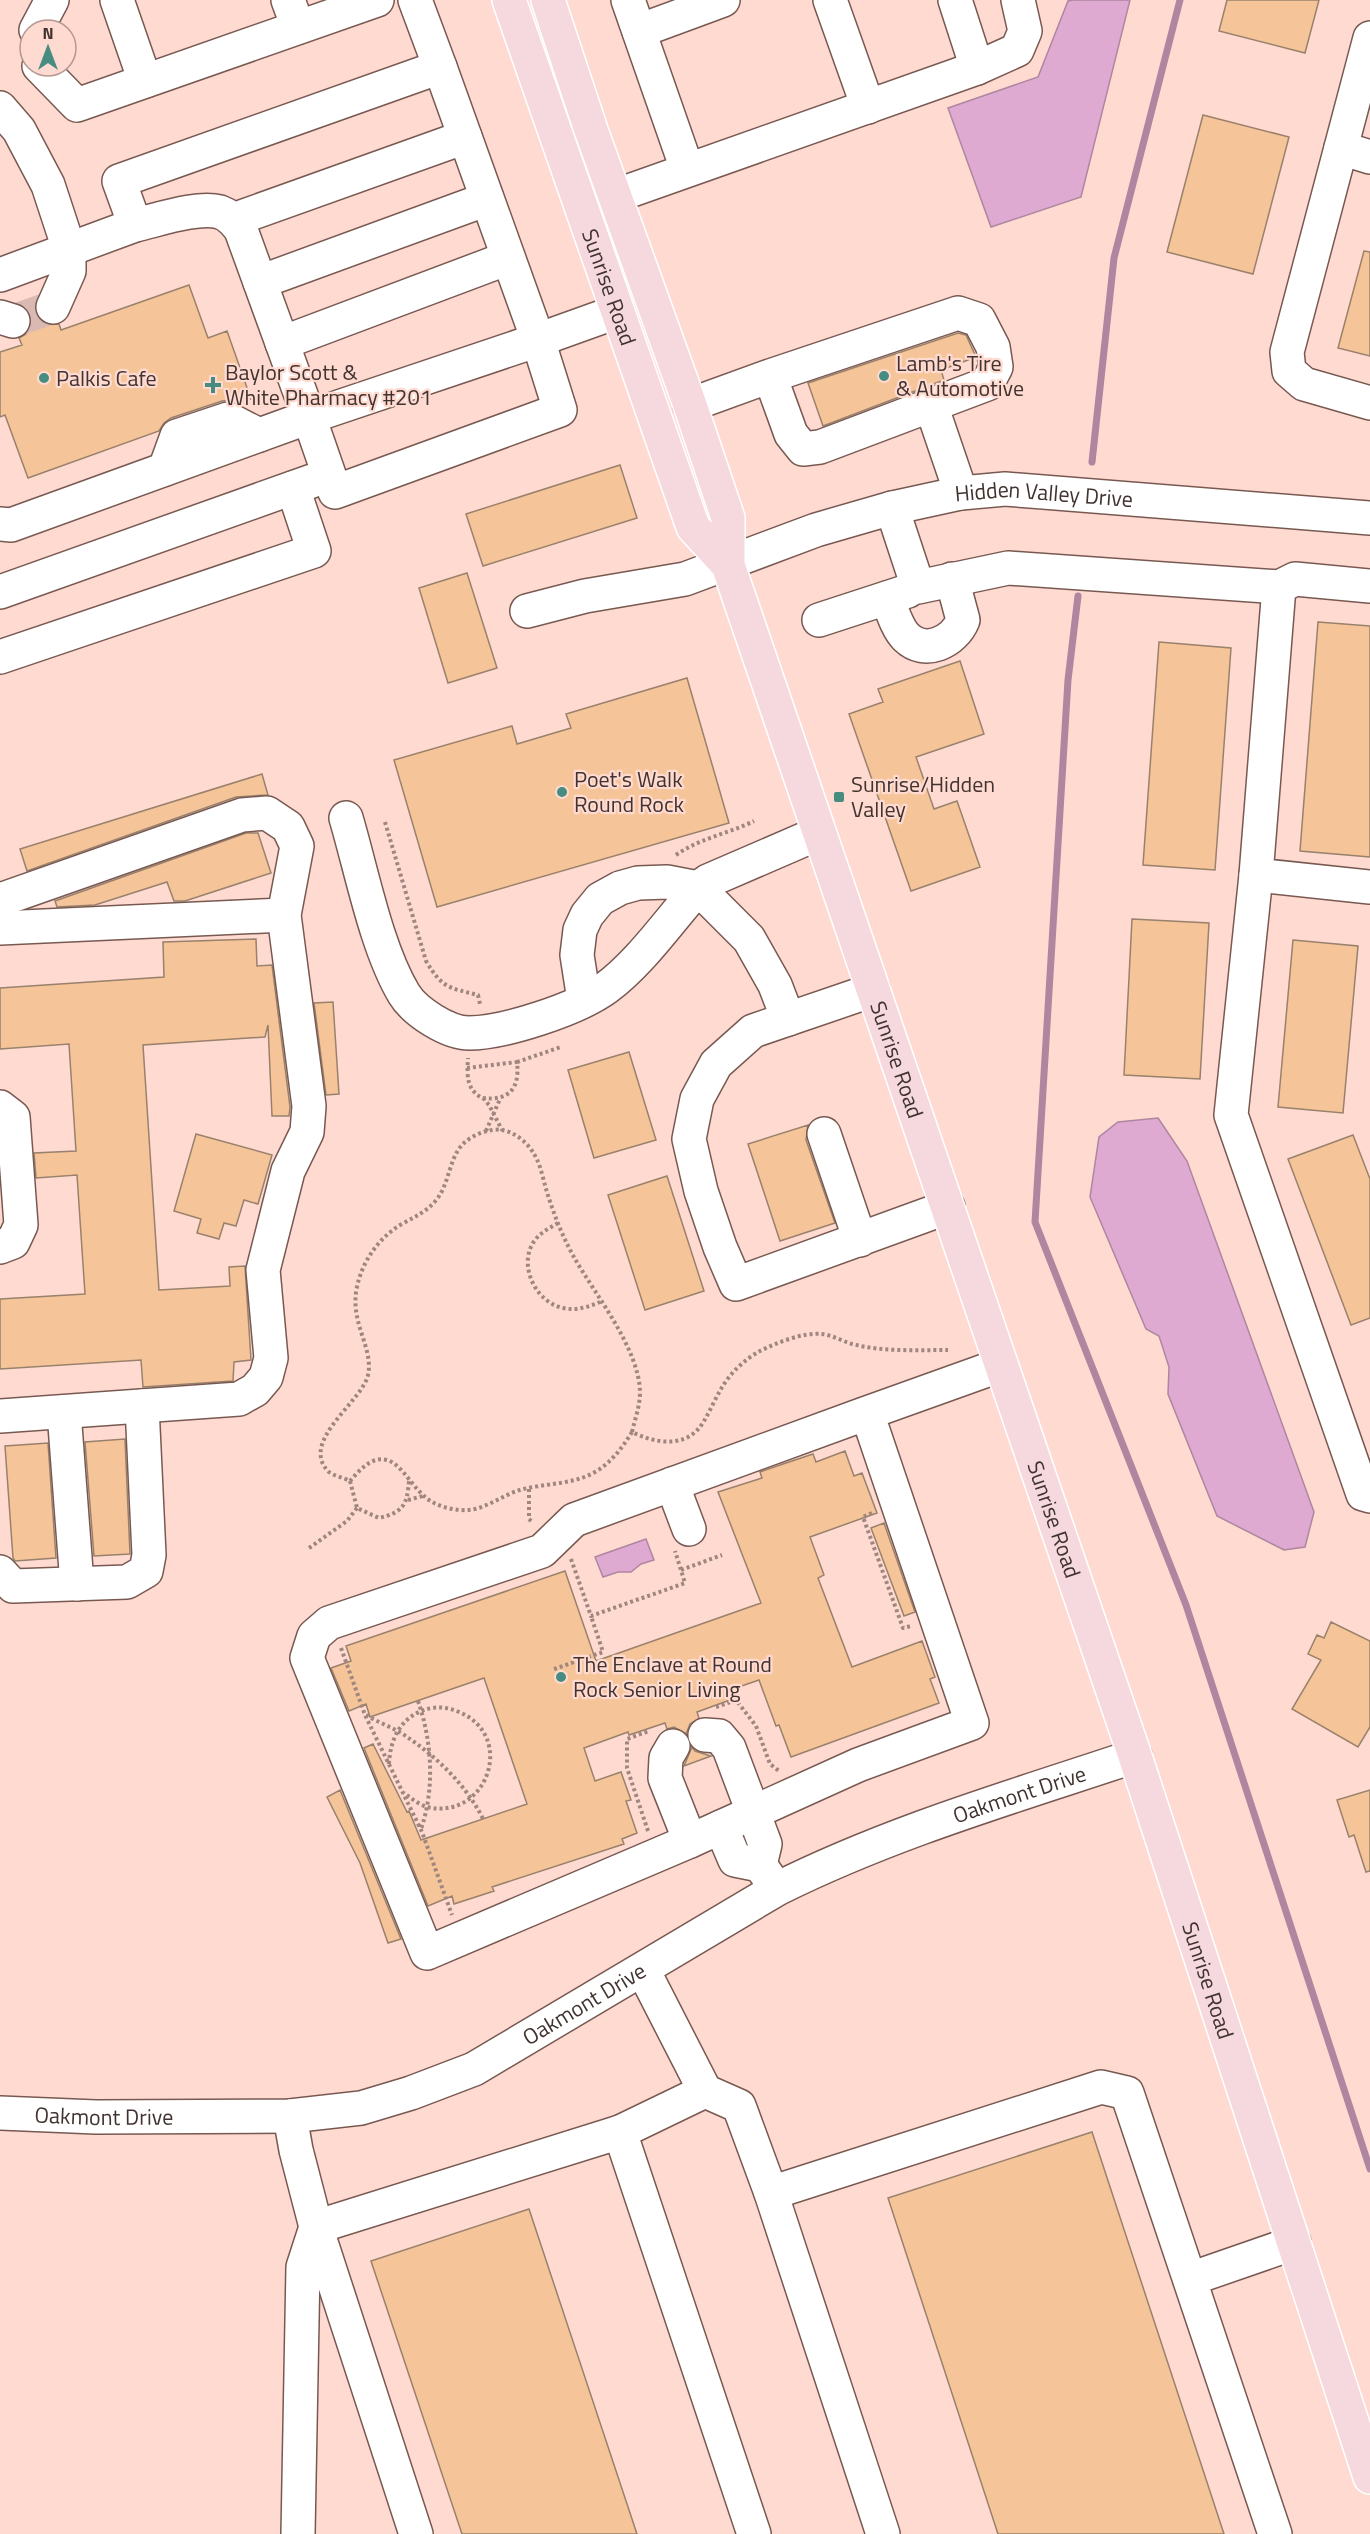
<svg xmlns="http://www.w3.org/2000/svg" width="1370" height="2534" font-family="'Titillium Web',sans-serif">
<style>
.water{fill:#deaad1;stroke:#af86a0;stroke-width:1.5}
.lines{fill:none;stroke-linecap:round;stroke-linejoin:round}
.stream{stroke:#af86a0;stroke-width:7}
.building{fill:#f5c599;stroke:#99816c;stroke-width:1.5}
.minor-tunnel{stroke:#d9b9b1;stroke-width:33;stroke-dasharray:33 16;stroke-linecap:butt}
.minor-casing{stroke:#785951;stroke-width:36}
.major-casing{stroke:#fff;stroke-width:36}
.path{stroke:#9f867f;stroke-width:4;stroke-dasharray:3 3;stroke-linecap:butt}
.minor{stroke:#fff;stroke-width:33}
.major{stroke:#f6d9df;stroke-width:33}
.poi-dot{fill:#478c81;stroke:#ffdad1;stroke-width:2}
.labels{text-anchor:middle;stroke-width:4.5;stroke-linejoin:round;paint-order:stroke}
.street-label{font-size:22px;fill:#41332f;stroke:#ffdad1}
.poi-label{font-size:22px;fill:#41332f;stroke:#ffdad1;text-anchor:start}
</style>
<rect width="100%" height="100%" fill="#ffdad1"/>
<!-- water -->
<path class="water" d="M1073,0H1130L1081,197L991,227L948,108L1038,77L1068,1Z
M1158,1118L1187,1161L1314,1512L1305,1547L1284,1550L1217,1516L1168,1394L1169,1367L1159,1336L1146,1329L1090,1197L1099,1137L1118,1122Z
M646,1539L654,1560L641,1564L631,1572H618L603,1577L595,1557Z"/>
<g class="lines">
<!-- stream -->
<path class="stream" d="M1092,462L1114,258L1180,0
M1078,596L1068,680L1035,1222L1186,1605L1370,2169"/>
</g>
<!-- building -->
<path class="building" d="M1227,0H1319L1305,53L1219,31Z
M1203,115L1289,137L1253,274L1167,252Z
M1364,251L1370,252V356L1338,348Z
M189,285L208,338L227,331L251,399L238,403L230,400L222,401L171,418L164,423L159,431L28,478L5,415L0,417V352L22,345L19,338L26,334L31,326V317L28,311L34,309L38,318L45,324H59L61,330Z
M958,333L966,335L976,357L941,370L944,380L823,426L808,383Z
M620,465L637,518L483,566L466,514Z
M467,573L497,668L448,683L419,588Z
M1318,622L1370,626V857L1300,851Z
M1159,642L1231,648L1215,870L1143,865Z
M960,661L984,734L916,757L934,809L957,801L980,867L911,891L849,714L883,702L878,689Z
M687,678L729,823L437,907L394,760L512,726L517,744L571,728L566,714Z
M262,774L268,795L236,797L27,871L20,849Z
M246,833H258L271,873L185,901H174L167,882L95,905L57,907L55,901Z
M1132,919L1209,923L1200,1079L1124,1075Z
M256,939L257,966L272,965L290,1107L289,1116H272L268,1025L265,1037L143,1045L159,1290L230,1286L229,1267L245,1266L251,1360L234,1362L233,1381L143,1387L141,1360L0,1369V1299L85,1294L77,1175L36,1178L34,1153L76,1151L69,1044L0,1049V988L164,977L163,942Z
M1293,940L1358,946L1343,1113L1278,1107Z
M333,1002L339,1094L326,1095L314,1003Z
M629,1052L656,1140L594,1158L568,1070Z
M808,1125L806,1140L835,1223L780,1241L748,1144Z
M196,1134L272,1155L258,1204L244,1200L236,1226L224,1223L219,1239L197,1233L201,1219L174,1211Z
M1353,1135L1370,1179V1318L1351,1325L1288,1159Z
M667,1176L704,1291L645,1310L608,1195Z
M125,1439L130,1554L94,1556L85,1442Z
M48,1443L56,1558L15,1561L13,1558L5,1446Z
M845,1451L854,1476L862,1473L877,1513L810,1537L824,1575L818,1578L852,1667L922,1641L935,1677L930,1679L939,1703L791,1757L779,1725L776,1726L759,1680L727,1691L730,1700L697,1712L699,1718L690,1724L686,1734L674,1727L667,1729L665,1723L629,1735L628,1732L584,1748L595,1781L621,1772L631,1800L626,1801L637,1833L622,1839L624,1844L492,1887L494,1891L454,1904L452,1896L428,1906L364,1748L373,1744L407,1812L409,1811L421,1840L527,1804L484,1678L370,1717L366,1704L349,1711L331,1668L351,1661L346,1646L565,1571L596,1661L761,1603L718,1492L762,1478L760,1472L783,1464L813,1454L816,1462Z
M884,1523L915,1612L904,1616L871,1528Z
M1331,1622L1370,1641V1727L1358,1747L1292,1709L1321,1660L1308,1654L1317,1635L1324,1638Z
M692,1747L695,1751L711,1756L684,1766Z
M340,1790L401,1939L388,1943L360,1863L327,1797Z
M1370,1790V1871L1366,1872L1354,1835L1349,1837L1337,1800Z
M1092,2132L1224,2534H998L888,2198Z
M529,2209L637,2534H462L371,2261Z"/>
<g class="lines">
<!-- minor-tunnel -->
<path class="minor-tunnel" d="M13,321L53,307"/>
<!-- minor casing -->
<g class="minor-casing">
<g id="minor">
<path d="M117,0L145,81"/>
<path d="M288,0L298,27"/>
<path d="M415,0L440,67"/>
<path d="M628,0L687,169"/>
<path d="M830,0L868,107"/>
<path d="M955,0L977,68"/>
<path d="M36,30L52,0"/>
<path d="M639,31L723,0"/>
<path d="M1370,38L1287,352L1289,371L1304,384L1370,403"/>
<path d="M39,66L77,105L377,0"/>
<path d="M0,108L19,130L48,185L69,249V271L53,307"/>
<path d="M1341,148L1370,157"/>
<path d="M615,196L977,68L1017,50L1025,31L1018,0"/>
<path d="M233,220L465,137"/>
<path d="M0,275L135,225L119,181L440,67L538,340L616,312"/>
<path d="M260,282L487,199"/>
<path d="M0,317L13,321"/>
<path d="M538,340L560,410L335,492L309,417Z"/>
<path d="M282,343L508,258"/>
<path d="M690,405L770,376L958,313L979,320L993,347L996,367L987,384L820,447L803,449L791,434L770,376"/>
<path d="M931,405L961,493"/>
<path d="M165,469L177,436L228,419L259,435"/>
<path d="M892,508L918,587L1008,568L1279,587"/>
<path d="M0,524L11,525L309,417L241,230C236,223 229,215 220,212C197,206 158,220 135,225"/>
<path d="M1370,586L1295,579L1279,587L1256,875L1370,887"/>
<path d="M0,592L312,481"/>
<path d="M887,598C892,610 897,628 906,637C925,656 954,642 963,620L952,579"/>
<path id="s1" d="M527,611L585,596L685,579L816,530L892,508L961,493L1005,489L1370,518"/>
<path d="M819,620L908,591"/>
<path d="M0,657L314,551L293,488"/>
<path d="M346,818C362,872 376,947 404,994C415,1012 448,1033 469,1033C504,1033 577,1009 606,988C640,963 669,921 698,888L708,881L819,833"/>
<path d="M1256,875L1231,1115L1363,1494L1370,1496"/>
<path d="M0,900L242,815L267,813L288,827L297,846L284,915L309,1106L307,1132L288,1171L263,1270L271,1358L266,1377L255,1390L239,1399L0,1416"/>
<path d="M0,928L284,915"/>
<path d="M873,990L753,1031L716,1064L697,1099L689,1139L701,1191L720,1247L736,1284L948,1207"/>
<path d="M584,1000L577,955L580,930L587,915L600,899L620,888L638,883L667,882L698,888L749,939L775,985L788,1019"/>
<path d="M0,1107L13,1117L21,1225L13,1242L0,1247"/>
<path d="M824,1134L860,1240"/>
<path d="M64,1412L77,1584"/>
<path d="M867,1413L574,1520L542,1551L329,1623L314,1636L307,1658L427,1953L690,1841L858,1765L972,1723L867,1413L1001,1365"/>
<path d="M672,1484L689,1529"/>
<path d="M0,1572L13,1586L127,1582L146,1571L149,1555L142,1406"/>
<path d="M705,1735L719,1736L729,1748L765,1844L760,1865"/>
<path d="M673,1746L666,1758L665,1778L690,1841"/>
<path d="M721,1827L735,1860L760,1865L772,1882"/>
<path d="M643,1970L705,2091L739,2106L771,2193L883,2534"/>
<path id="s2" d="M0,2113L96,2117L290,2116L361,2108L411,2093L474,2069L777,1889C891,1832 1015,1796 1135,1756"/>
<path d="M290,2116L296,2150L316,2227L416,2534"/>
<path d="M620,2132L754,2534"/>
<path d="M771,2193L1101,2087L1127,2093L1275,2534"/>
<path d="M1190,2279L1294,2243"/>
<path d="M298,2534L303,2267L316,2227L620,2132L705,2091"/>
</g>
</g>
<!-- major casing -->
<g class="major-casing">
<g id="major">
<path id="s3" d="M509,0L693,527L728,565"/>
<path id="s4" d="M548,0L591,130L690,405L728,518V565L1135,1756L1370,2477"/>
</g>
</g>
<!-- path -->
<path class="path" d="M385,822L426,961C442,988 449,988 478,995L480,1004
M676,855C700,838 728,834 754,821
M517,1062L561,1047
M467,1068L517,1062C520,1089 509,1101 482,1098C466,1089 467,1075 468,1058
M483,1098L489,1105L502,1130
M486,1131L500,1099
M558,1223C550,1228 541,1232 535,1240C517,1264 535,1302 563,1308C576,1311 588,1307 600,1302
M632,1432C622,1448 612,1462 595,1472C573,1485 544,1483 520,1490C503,1495 487,1508 469,1510C458,1511 444,1508 434,1503C414,1493 404,1465 387,1460C371,1456 360,1470 350,1481C344,1478 334,1476 329,1472C298,1442 362,1402 368,1375C374,1348 349,1322 357,1287C362,1262 378,1239 400,1225C414,1217 427,1212 437,1199C450,1182 449,1157 464,1143C474,1134 490,1128 502,1130C515,1132 528,1143 534,1154C541,1165 543,1180 547,1192C554,1215 563,1238 575,1259C597,1297 639,1349 640,1392C640,1406 635,1419 632,1432C656,1444 688,1449 704,1421C710,1411 715,1399 721,1389C730,1373 745,1359 760,1351C776,1343 803,1332 822,1334C832,1335 842,1341 852,1344C883,1352 916,1350 948,1350
M350,1481L357,1508L379,1518C403,1512 407,1506 409,1481
M529,1489V1519L532,1522
M408,1500L423,1496
M872,1513L863,1517L903,1628L911,1626
M309,1548L347,1521L357,1508
M571,1559L591,1616L685,1583L675,1551
M681,1570L722,1555
M341,1648L365,1715L422,1832L452,1915
M554,1669L603,1652L591,1616
M418,1701C432,1741 435,1789 421,1829
M716,1707L736,1700L756,1726L770,1764L779,1771
M366,1715C379,1723 395,1728 407,1737C437,1757 467,1786 483,1819
M389,1764C390,1742 398,1722 419,1712C432,1706 446,1706 459,1712C517,1736 487,1821 427,1807C418,1804 411,1798 404,1793
M648,1831L627,1768V1739L649,1731"/>
<!-- minor -->
<use href="#minor" class="minor"/>
<!-- major -->
<use href="#major" class="major"/>
</g>
<!-- markers -->
<g class="poi-dot">
<circle cx="884" cy="376" r="6"/>
<circle cx="44" cy="378" r="6"/>
<path d="M210 376h6v6h6v6h-6v6h-6v-6h-6v-6h6z"/>
<circle cx="562" cy="792" r="6"/>
<rect x="833" y="791" width="12" height="12" rx="3"/>
<circle cx="561" cy="1677" r="6"/>
</g>
<g class="labels">
<!-- street labels -->
<g class="street-label">
<text dy="8" stroke="none"><textPath href="#s3" startOffset="304">Sunrise Road</textPath></text>
<text dy="8" stroke="none"><textPath href="#s1" startOffset="534">Hidden Valley Drive</textPath></text>
<text dy="8" stroke="none"><textPath href="#s4" startOffset="1118">Sunrise Road</textPath></text>
<text dy="8" stroke="none"><textPath href="#s4" startOffset="1604">Sunrise Road</textPath></text>
<text dy="8" stroke="none"><textPath href="#s2" startOffset="1094">Oakmont Drive</textPath></text>
<text dy="8" stroke="none"><textPath href="#s4" startOffset="2090">Sunrise Road</textPath></text>
<text dy="8" stroke="none"><textPath href="#s2" startOffset="609">Oakmont Drive</textPath></text>
<text dy="8" stroke="none"><textPath href="#s2" startOffset="104">Oakmont Drive</textPath></text>
</g>
<!-- poi labels -->
<g class="poi-label">
<text x="896" y="371">Lamb's Tire<tspan x="896" dy="25">&amp; Automotive</tspan></text>
<text x="225" y="380">Baylor Scott &amp;<tspan x="225" dy="25">White Pharmacy #201</tspan></text>
<text x="56" y="386">Palkis Cafe</text>
<text x="574" y="787">Poet's Walk<tspan x="574" dy="25">Round Rock</tspan></text>
<text x="851" y="792">Sunrise/Hidden<tspan x="851" dy="25">Valley</tspan></text>
<text x="573" y="1672">The Enclave at Round<tspan x="573" dy="25">Rock Senior Living</tspan></text>
</g>
</g>
<!-- north arrow -->
<g transform="translate(48 48)"><circle r="28" fill="#ffdad1" stroke="#b39790" stroke-width="1.5"/>
<path d="M0-4.5L10 22L0 15L-10 22Z" fill="#478c81"/>
<text y="-9" font-size="16" font-weight="bold" text-anchor="middle" fill="#41332f">N</text>
</g>
</svg>
